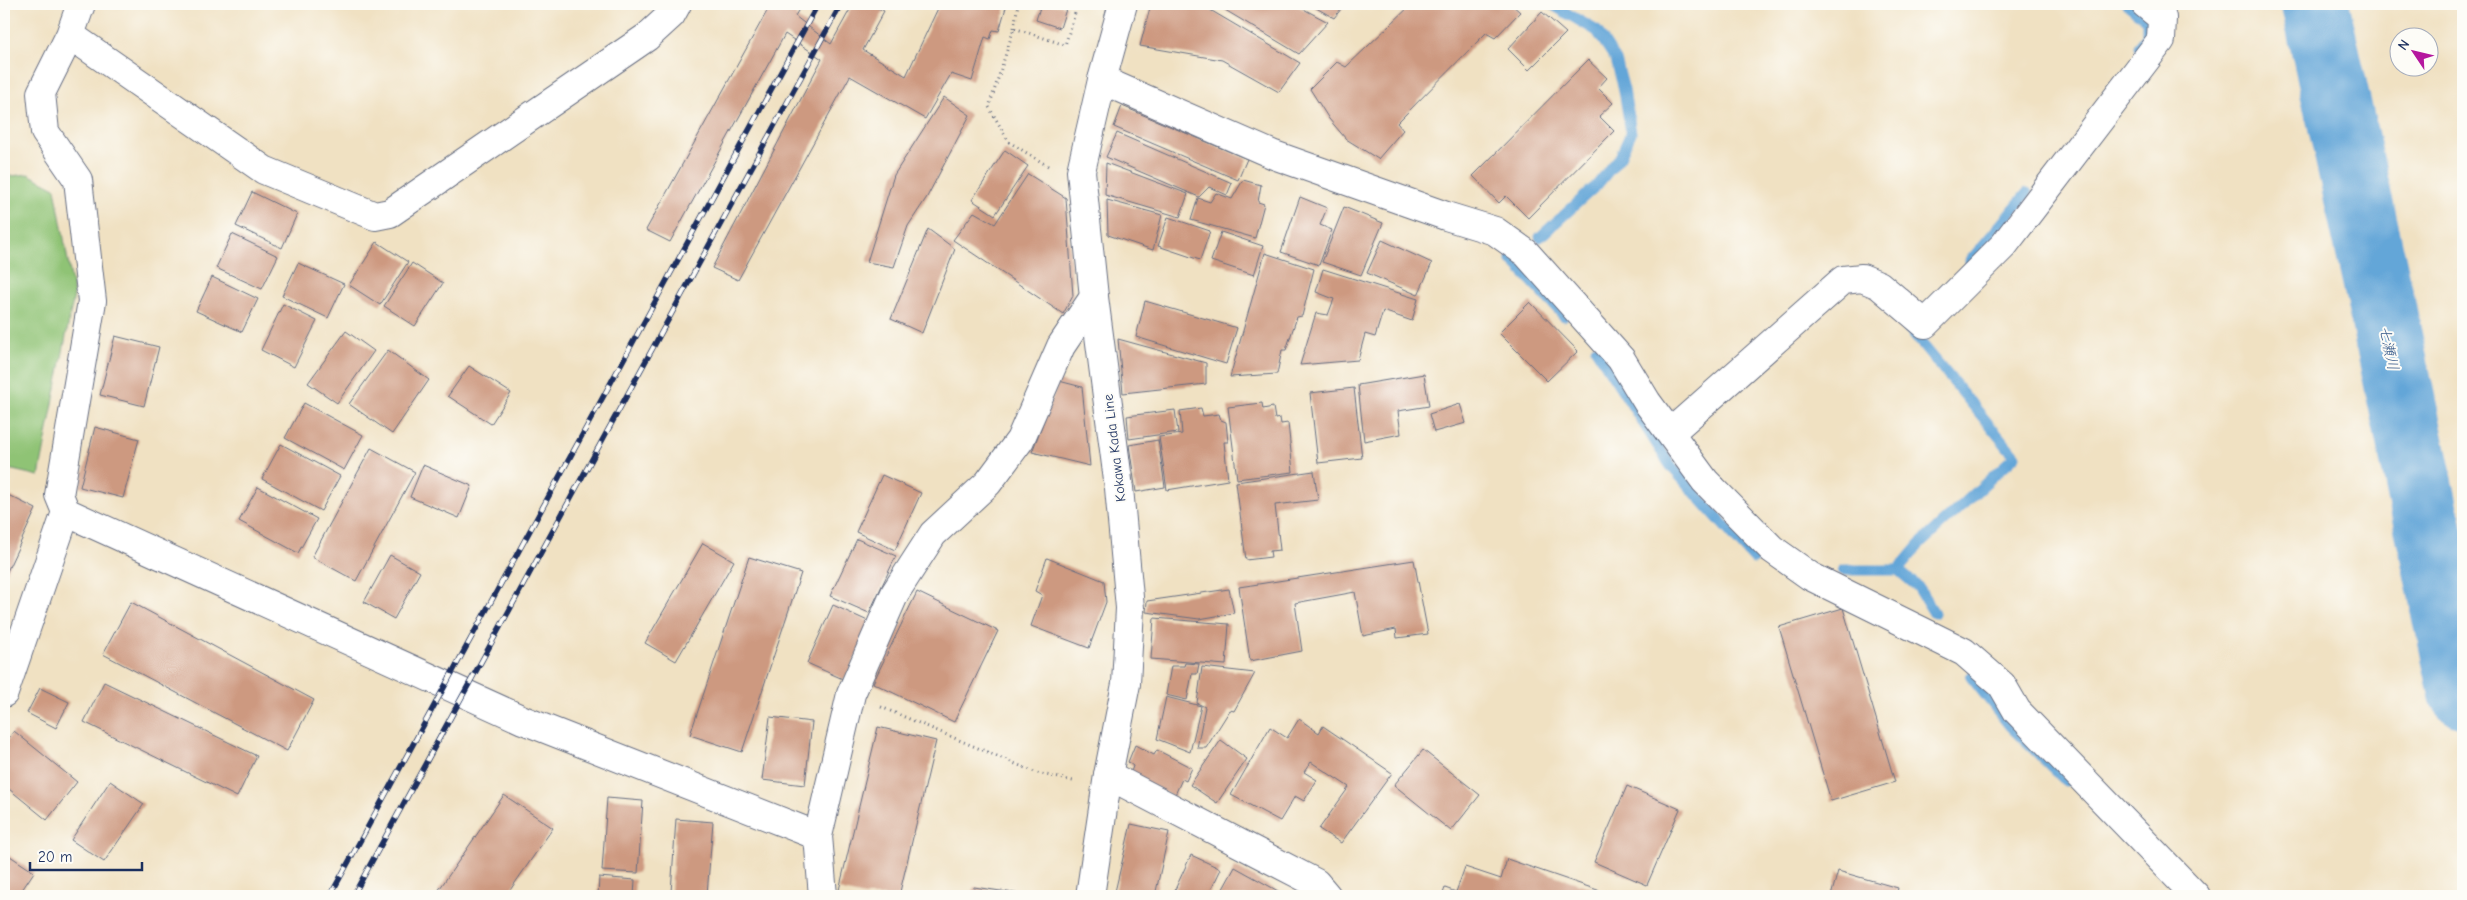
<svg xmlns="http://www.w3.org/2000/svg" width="2467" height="900" font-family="'Comic Neue','Klee One',sans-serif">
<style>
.green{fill:#8fc374;stroke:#557969}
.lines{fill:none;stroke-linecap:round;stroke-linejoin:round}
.stream{stroke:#64a6d8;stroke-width:11}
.river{stroke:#64a6d8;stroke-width:68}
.building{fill:#cd9980}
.minor-casing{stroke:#666d81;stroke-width:30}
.major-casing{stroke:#666d81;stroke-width:30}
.path{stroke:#666d81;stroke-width:3;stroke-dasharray:1 4;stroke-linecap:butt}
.minor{stroke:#fff;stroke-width:28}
.major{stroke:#fff;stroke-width:28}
.rail-casing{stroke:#1b2f5e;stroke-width:5.5}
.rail{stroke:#fdfcf7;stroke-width:4;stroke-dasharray:11;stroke-linecap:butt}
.labels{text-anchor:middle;stroke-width:4;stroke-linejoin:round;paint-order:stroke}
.street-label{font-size:14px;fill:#1b2f5e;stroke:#fdfcf7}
.water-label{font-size:15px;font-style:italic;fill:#355989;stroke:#fdfcf7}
</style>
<rect width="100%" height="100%" fill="#fdfcf7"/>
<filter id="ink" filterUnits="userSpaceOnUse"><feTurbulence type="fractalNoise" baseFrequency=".02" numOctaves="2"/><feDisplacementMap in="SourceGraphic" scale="10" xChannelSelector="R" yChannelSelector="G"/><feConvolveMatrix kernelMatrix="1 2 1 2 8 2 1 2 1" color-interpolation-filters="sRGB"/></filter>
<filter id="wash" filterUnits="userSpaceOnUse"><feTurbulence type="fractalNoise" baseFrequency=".0096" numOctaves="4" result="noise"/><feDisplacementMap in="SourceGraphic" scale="20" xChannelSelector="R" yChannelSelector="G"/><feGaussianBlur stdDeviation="1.12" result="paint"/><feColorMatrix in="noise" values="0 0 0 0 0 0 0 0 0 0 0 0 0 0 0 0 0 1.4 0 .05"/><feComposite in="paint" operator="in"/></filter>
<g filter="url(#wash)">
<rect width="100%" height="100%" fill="#f0e1c2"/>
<!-- green -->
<path class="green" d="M28,174L55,188L74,295L39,476L4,468V177Z"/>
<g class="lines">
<!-- stream -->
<path class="stream" d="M2127,4L2147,20V37L2139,47
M1540,237L1597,185L1620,157L1631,133L1624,90L1616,60L1597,31L1551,4
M1511,259L1564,316
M1970,261L2027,193
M1908,327L2015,456L1919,545L1898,570L1918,587L1934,613
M1596,349L1670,465L1754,559
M1843,570H1898
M1971,677L2010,726L2066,781"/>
<!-- river -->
<path class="river" d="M2315,4L2379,293L2463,693"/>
</g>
<g id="blocks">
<!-- building -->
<path class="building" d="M771,4H802L795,16L831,44L853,4H870L884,11L863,50L906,76L940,4H1007L999,31L993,30L990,39L985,37L972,81L951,74L925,119L850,76L738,280L712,268L822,59L785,34L670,242L646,230Z
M1041,4L1067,6L1060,28L1036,20Z
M1151,4H1200L1300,63L1279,92L1222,60L1140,46Z
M1215,4H1294L1328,22L1299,54Z
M1309,4H1345L1334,18Z
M1412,4H1511L1520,12L1495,38L1486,33L1397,123L1403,130L1378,159L1346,139L1329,119L1310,89L1337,62L1346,67Z
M1542,12L1566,33L1529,70L1508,49Z
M1588,60L1607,78L1598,88L1613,103L1599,116L1614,131L1528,218L1506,196L1499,203L1473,176Z
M944,97L970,115L927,197L908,226L894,267L867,262L894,175Z
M1122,106L1247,159L1238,180L1114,127Z
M1117,133L1232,183L1227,195L1209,187L1199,197L1106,157Z
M1005,150L1028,166L995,215L972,200Z
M1106,163L1188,194L1180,217L1105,195Z
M1028,174L1066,198L1073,296L1063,314L953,240L974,212L995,224Z
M1243,180L1261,185L1258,202L1264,204L1255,238L1191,220L1198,198L1210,202L1216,193L1232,199Z
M252,192L297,214L282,248L236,226Z
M1300,197L1327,208L1320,225L1332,230L1319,265L1281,252Z
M1107,200L1162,215L1153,250L1108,235Z
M1344,207L1383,223L1361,275L1322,262Z
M1168,217L1210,231L1200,260L1158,246Z
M928,229L955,249L922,333L891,319Z
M1221,232L1263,246L1254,275L1211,261Z
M232,234L278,256L262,289L216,268Z
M1382,240L1432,263L1418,295L1367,273Z
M377,242L408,262L380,305L349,285Z
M1265,253L1314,269L1302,316L1297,317L1286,350H1282L1277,374L1230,377Z
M298,263L344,284L328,318L282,296Z
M412,263L443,283L415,326L384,306Z
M1323,269L1418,299L1412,321L1383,311L1375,337L1365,334L1358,360L1300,365L1316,313L1328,315L1334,299L1316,292Z
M212,277L258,299L242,332L196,311Z
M1145,301L1237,328L1226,364L1136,337Z
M1530,302L1578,351L1547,381L1499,333Z
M283,304L317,321L294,367L261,350Z
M346,331L374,351L337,403L308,383Z
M115,336L159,347L144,406L100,395Z
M1118,339L1206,363V384L1123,393Z
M388,350L429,380L392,434L349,404Z
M469,366L511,393L491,424L448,396Z
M1424,374L1429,406L1398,411L1401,434L1364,441L1358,385Z
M1059,381L1082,387L1090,466L1032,452Z
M1354,388L1362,458L1318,463L1310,393Z
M304,403L363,435L344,470L285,438Z
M1262,403L1263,409L1273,407L1275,419L1280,418L1281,424L1288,423L1293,472L1237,479L1228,407Z
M1460,404L1466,423L1434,432L1429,414Z
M1201,408L1203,416L1219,414L1221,420L1226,422L1228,442H1224L1228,480L1167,490L1159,437L1182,434L1180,411Z
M1175,410L1178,432L1129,439L1127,416Z
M95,427L139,439L123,498L80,487Z
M1158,440L1165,487L1136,492L1129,445Z
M281,444L340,476L321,511L262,479Z
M371,448L415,472L356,581L312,557Z
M423,465L472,486L459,518L410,497Z
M1314,471L1318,500L1275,505L1280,550L1270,551L1271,557L1246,560L1236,482Z
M882,475L921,493L895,550L856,532Z
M258,487L317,519L298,553L239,521Z
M4,493L36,509L4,578Z
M857,539L896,556L869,613L830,596Z
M703,543L734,561L676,661L645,643Z
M390,555L420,572L394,619L364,602Z
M749,557L801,573L742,752L690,735Z
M1047,558L1104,581L1106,602L1089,648L1031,626L1042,595L1035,591Z
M1414,560L1428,634L1397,638L1396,629L1363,636L1355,592L1295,603L1302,651L1250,661L1239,587Z
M1229,589L1234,613L1199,619L1146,612L1147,601Z
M917,592L998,631L954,722L873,683Z
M131,602L314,700L287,751L103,654Z
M833,605L872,623L845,680L807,663Z
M1843,608L1895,782L1831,801L1779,627Z
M1154,618L1229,624L1226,665L1151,659Z
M1185,663L1199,664L1197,674H1192L1187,700L1166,695L1171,666H1184Z
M1202,667L1255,673L1234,711L1230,710L1206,748H1197L1205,707L1197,703Z
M104,682L257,756L237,797L84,722Z
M40,688L69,702L56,728L27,713Z
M1166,697L1201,706L1190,752L1157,739Z
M770,717L812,722L805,785L762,780Z
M1299,719L1319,733L1323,726L1392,773L1341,843L1319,829L1349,787L1311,762L1304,772L1317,780L1304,801L1295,796L1280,821L1231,795L1270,727L1287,738Z
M878,727L936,741L899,896H864L839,890Z
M14,731L77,782L47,820L4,785V744Z
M1221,740L1247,759L1217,803L1190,785Z
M1135,745L1154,755L1157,750L1192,768L1186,781L1182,779L1174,797L1130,775L1133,766L1128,762Z
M1423,750L1480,795L1451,831L1394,785Z
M110,781L144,804L104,862L71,840Z
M1627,786L1680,809L1647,885L1594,862Z
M504,795L553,828L506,896H446L438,891Z
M607,798L643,801L638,873L602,871Z
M676,819L713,822L707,894L671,892Z
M1131,824L1169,832L1155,896H1114Z
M4,852L34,872L18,896H4Z
M1191,855L1221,869L1208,896H1172Z
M1507,859L1615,896H1442L1445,888L1456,892L1465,867L1501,879Z
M1235,867L1287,896H1219Z
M1838,871L1898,888L1896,896H1831Z
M599,877L635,880L634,896H598Z
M974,887L1027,895V896H972Z"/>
</g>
</g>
<g filter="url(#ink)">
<use href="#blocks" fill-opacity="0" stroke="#666d81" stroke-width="1"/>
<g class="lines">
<!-- minor casing -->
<g class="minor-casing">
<path id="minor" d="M70,35L264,170L375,216L390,213L647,37L671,15L677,4
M1102,80L1274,155L1446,216L1495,231L1526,253L1621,359L1647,402L1705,481L1772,549L1810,576L1964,652L2002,685L2017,711L2196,896
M1670,433L1843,280L1862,278L1879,285L1925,324L2004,245L2161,40L2162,18L2145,4
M66,512L523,720L818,836
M4,693L66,512L59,495L92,301L78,180L45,132L41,93L70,35L81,4
M1108,775L1316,883L1327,896
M823,896L818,836L851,694L895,593L933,534L988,483L1020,440L1061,346L1094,297"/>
</g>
<!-- major casing -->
<g class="major-casing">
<path id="major" d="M1090,896L1108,775L1126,684L1130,608L1119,488L1094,297L1081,171L1102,80L1123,4"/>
</g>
<!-- path -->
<path class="path" d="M1014,28L1018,4
M1048,166L1009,142L989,107L1014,28L1065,45L1078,4
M881,707L1037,773L1073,781"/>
<!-- minor -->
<use href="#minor" class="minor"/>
<!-- major -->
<use href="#major" class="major"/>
<!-- rail casing -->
<g class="rail-casing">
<path id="rail" d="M330,896L818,4
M353,896L841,4"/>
</g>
<!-- rail -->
<use href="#rail" class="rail"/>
</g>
</g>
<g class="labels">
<!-- street labels -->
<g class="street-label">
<text transform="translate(1114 448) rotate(-97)" y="5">Kokawa Kada Line</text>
</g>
<!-- water labels -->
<g class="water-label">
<text transform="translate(2389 348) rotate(78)" y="5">七瀬川</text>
</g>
</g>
<!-- margin -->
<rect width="2467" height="900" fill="none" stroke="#fdfcf7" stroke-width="20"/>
<!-- north arrow -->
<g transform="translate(2414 52) rotate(305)"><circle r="24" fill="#fdfcf7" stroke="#a3aaba"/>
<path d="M0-4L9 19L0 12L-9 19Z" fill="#b5179e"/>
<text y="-8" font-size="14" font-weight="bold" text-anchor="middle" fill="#1b2f5e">N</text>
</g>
<!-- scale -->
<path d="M30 862v8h112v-8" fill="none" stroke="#1b2f5e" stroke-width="2.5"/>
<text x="38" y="862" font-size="15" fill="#1b2f5e" stroke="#fdfcf7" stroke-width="4" paint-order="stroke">20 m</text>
</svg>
